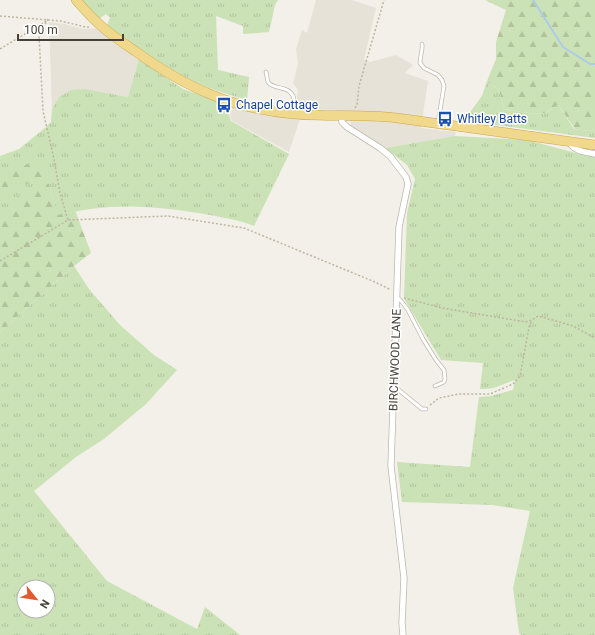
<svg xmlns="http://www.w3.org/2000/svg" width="595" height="635" font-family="Roboto,sans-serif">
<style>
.residential{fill:#e6e2d7}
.grass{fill:url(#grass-tufts);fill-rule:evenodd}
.forest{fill:url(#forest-firs)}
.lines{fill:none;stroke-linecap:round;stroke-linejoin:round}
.stream{stroke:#accbe8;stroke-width:2}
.service-casing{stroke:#bdb8ac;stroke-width:4.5}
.minor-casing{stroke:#bdb8ac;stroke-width:7}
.trunk-casing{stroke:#cca649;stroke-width:10}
.path{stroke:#bdb59f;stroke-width:1.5;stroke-dasharray:2 2;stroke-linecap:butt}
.service{stroke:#fff;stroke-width:3}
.minor{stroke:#fff;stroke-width:5.5}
.trunk{stroke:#f0d98c;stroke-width:9}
.labels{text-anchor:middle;stroke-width:3;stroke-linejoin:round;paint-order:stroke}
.transit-label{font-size:12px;fill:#164399;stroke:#fff;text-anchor:start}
.street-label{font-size:12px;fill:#454138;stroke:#fff}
</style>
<defs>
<pattern id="grass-tufts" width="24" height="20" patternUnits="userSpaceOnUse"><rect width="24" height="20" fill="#cbe2b6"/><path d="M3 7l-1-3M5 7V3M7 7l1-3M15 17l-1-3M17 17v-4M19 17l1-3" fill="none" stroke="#b0c39d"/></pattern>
<pattern id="forest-firs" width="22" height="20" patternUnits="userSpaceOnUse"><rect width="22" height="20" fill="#cbe2b6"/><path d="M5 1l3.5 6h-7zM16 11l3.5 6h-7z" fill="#b0c39d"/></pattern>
</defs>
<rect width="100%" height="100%" fill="#f2f0e8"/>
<!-- residential -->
<path class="residential" d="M316,0H352L376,8L364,60L370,62L396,55L413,65L405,73L428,81L421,128L456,132L455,136L385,148L351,127L349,111L310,109L300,119L289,152L232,121L226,103L247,100L276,107L296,108L298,90L293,83L298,64L296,49L302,30L307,33Z
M49,22L64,24L83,29L100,28L139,59L128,97L85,89L59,97L52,109Z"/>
<!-- grass -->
<path class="grass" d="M81,0H278L275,5L269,32L243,34V26L216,16L218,70L249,77L247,100C230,95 213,90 197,83C165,67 135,47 107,25L110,18L106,14L99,19Z
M139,59L183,89L224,103L231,121L289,154L254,226C240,220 225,218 210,215C161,206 107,201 58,216L49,184L0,222V156L19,149L46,127L51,122L52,109L59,97L71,90L85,89L128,97Z
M487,81L499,90L504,109L534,114L544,113L558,105L574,129L588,131L595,129V138L466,121L465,119L482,96Z
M455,136L527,140L576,153L595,157V635H522L519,633L513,588L530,511L492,505L402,502L397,462L470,467L479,397L491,396L513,390L515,380C503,384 494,390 480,389L483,363L441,360L406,302L404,297L407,213L415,179L407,165L385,148Z
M74,266L89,289L120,325L154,355L177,370L146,404L104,439L76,457L34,491L107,581L197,629L205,607L240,635H0V332ZM24,587H48V611H24Z"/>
<!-- forest -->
<path class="forest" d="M485,0H595V129L588,131L575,129L558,105L544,113L534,114L504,109L499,90L487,81L496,59V42L506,10L491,3Z
M40,158L47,177L23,185L0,203V181L18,169Z
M42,182L49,184L58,215L75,210L91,253L74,266L0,332V222L20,206L17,197Z"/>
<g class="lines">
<!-- stream -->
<path class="stream" d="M533,0L563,47L590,64H595"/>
<!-- service casing -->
<g class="service-casing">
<path id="service" d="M422,44C423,50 420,56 420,63L424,68L438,75L442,80L444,86L438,123
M266,72C267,75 267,79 268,82C273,90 288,85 293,96C295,100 294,107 294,112
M397,297L402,302L408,310L423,339L436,360L444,370L445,379L444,382L435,386
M394,386L422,409H426"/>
</g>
<!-- minor casing -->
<g class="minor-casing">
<path id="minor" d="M341,115L342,122L347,127L380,148L390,156L406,177L408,184L399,227L391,466L404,578L402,623L403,635
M569,141C572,151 586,152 595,154"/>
</g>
<!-- trunk casing -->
<g class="trunk-casing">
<path id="trunk" d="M76,0C83,8 91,17 99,24C110,34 123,43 135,51C185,87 232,109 294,114C329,117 363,114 397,118L595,145"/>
</g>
<!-- path -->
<path class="path" d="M0,16L61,21L85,27H91
M48,19L39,35L43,111L54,159L60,193L68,220
M0,49L48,20
M355,108L357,105L359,86L384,0
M0,261L68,220L168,216L244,228L375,282L391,290
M404,298L442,308L526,322L532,320L538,316L556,321L573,326L595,338
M430,405L439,398L459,394H490L513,384L520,376L529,327L532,320"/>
<!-- service -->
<use href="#service" class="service"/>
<!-- minor -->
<use href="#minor" class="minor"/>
<!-- trunk -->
<use href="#trunk" class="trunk"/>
</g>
<!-- icons -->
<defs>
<g id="bus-bare" transform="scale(1.2)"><path d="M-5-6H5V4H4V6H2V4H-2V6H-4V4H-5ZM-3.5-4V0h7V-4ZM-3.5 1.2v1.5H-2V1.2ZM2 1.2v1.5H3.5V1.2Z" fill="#1a4fb4" stroke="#fff" stroke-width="2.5" paint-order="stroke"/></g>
</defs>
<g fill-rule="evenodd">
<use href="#bus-bare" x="224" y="105"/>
<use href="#bus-bare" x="445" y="119"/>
</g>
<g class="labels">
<!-- transit labels -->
<g class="transit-label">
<text x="236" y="109">Chapel Cottage</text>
<text x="457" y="123">Whitley Batts</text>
</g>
<!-- street labels -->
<g class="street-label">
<text transform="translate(395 360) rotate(-88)" y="4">BIRCHWOOD LANE</text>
</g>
</g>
<!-- north arrow -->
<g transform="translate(36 599) rotate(120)"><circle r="19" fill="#ffffff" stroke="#b5b3af"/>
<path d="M0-3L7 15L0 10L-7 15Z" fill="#e25930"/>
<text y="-6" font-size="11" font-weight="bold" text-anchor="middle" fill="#454138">N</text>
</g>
<!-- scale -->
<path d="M18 34v6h105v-6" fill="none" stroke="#454138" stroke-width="2"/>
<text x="24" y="34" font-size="12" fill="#454138" stroke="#ffffff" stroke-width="3" paint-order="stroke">100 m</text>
</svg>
